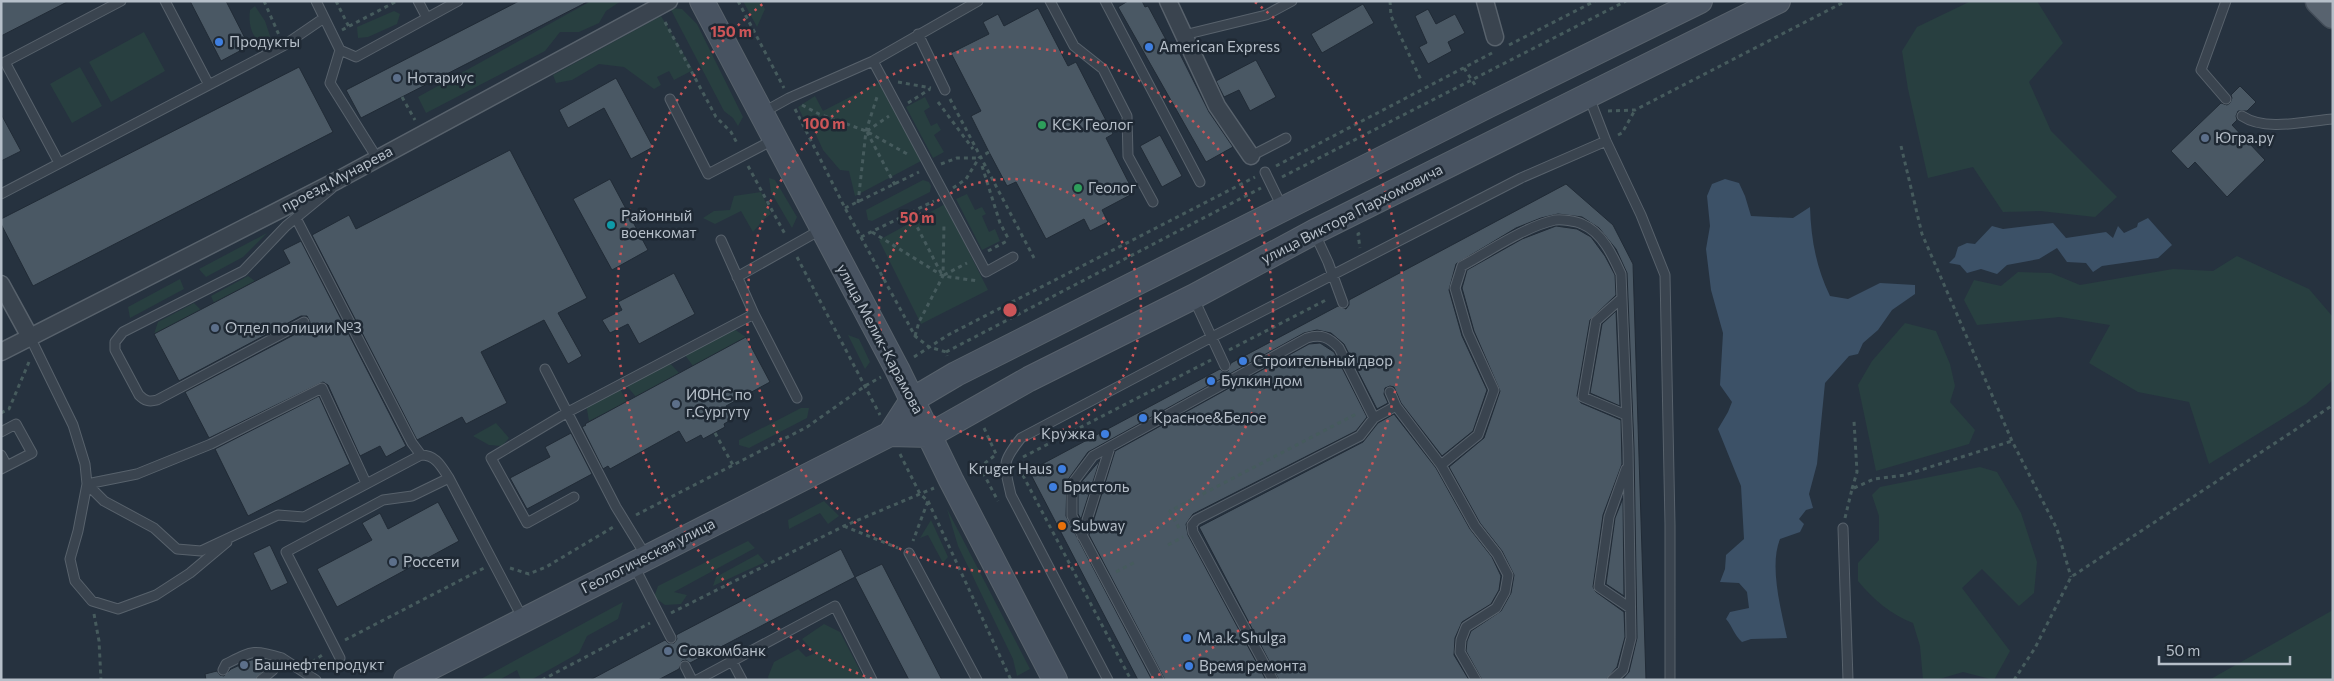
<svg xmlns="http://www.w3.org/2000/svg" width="2334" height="681" font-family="Commissioner,sans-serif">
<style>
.green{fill:#283f40}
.water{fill:#3c5167}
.building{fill:#4a5864;stroke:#212b36}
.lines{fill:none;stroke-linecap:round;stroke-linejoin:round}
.lane-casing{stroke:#58626c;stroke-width:11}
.street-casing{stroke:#58626c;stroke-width:19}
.secondary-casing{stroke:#58626c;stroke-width:26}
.primary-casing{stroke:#434d58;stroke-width:29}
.path{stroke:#465b5d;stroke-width:3;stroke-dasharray:4 4;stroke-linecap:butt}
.lane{stroke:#3a444f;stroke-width:9}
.street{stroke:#3a444f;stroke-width:16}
.secondary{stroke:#485361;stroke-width:24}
.primary{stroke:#58636f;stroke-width:26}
.ring{fill:none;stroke:#cc5558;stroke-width:2.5;stroke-dasharray:2.5 5}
.shop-dot{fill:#3f7fe0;stroke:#1f2934;stroke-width:2}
.service-dot{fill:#5c6f8a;stroke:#1f2934;stroke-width:2}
.leisure-dot{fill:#2e9e5b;stroke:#1f2934;stroke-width:2}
.culture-dot{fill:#0f9aa8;stroke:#1f2934;stroke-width:2}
.food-dot{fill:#e8710a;stroke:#1f2934;stroke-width:2}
.labels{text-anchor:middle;stroke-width:5;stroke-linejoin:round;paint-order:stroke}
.poi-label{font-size:15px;fill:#b6bfc9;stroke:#1f2934;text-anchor:start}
.street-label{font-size:15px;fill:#b6bfc9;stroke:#1f2934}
.centre{fill:#cc5558;stroke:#1f2934;stroke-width:2.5}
.ring-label{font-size:15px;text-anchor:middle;font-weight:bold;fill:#cc5558;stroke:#1f2934;stroke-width:5;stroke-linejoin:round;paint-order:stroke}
</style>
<rect width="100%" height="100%" fill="#26323f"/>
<!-- green -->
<path class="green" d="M591,1H621L606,11L599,23L579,32H560L545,51L426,113L418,97Z
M743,1H760L765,9L757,27Z
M1971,1H2037L2063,43L2029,82L2051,131L2117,197L2095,217L2040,211L2003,212L1973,167L1928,178L1908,89L1902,51L1917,27Z
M255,6L265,21L271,39L266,46C252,40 248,25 250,10Z
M670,8L682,9L697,24L743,117L738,126L733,118L724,111Z
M394,11L400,14L397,24L368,37L358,38L357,27Z
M661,16L693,70L674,80L669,71L657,77L661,85L654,89L624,67L599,64L572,80L556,83L553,75Z
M144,32L165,71L111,102L89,62Z
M80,67L102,106L72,123L50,84Z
M879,82L921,161L855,196L849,171L840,170L823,150L812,126L804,119L798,107L815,96L823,111Z
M925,97L930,107L924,111L931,126L937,123L941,130L934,135L944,152L933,158L906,107Z
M769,178L775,180L797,217L792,228L771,192Z
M923,180L929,182L931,186L930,192L872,221L868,220L866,210Z
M761,192L771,214L764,219L753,232L741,211L715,224L703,218L714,211L730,210L734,196Z
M967,194L975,210L982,207L986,214L982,216L989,232L995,229L1000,241L982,250L956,199Z
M945,204L988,290L921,324L879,240Z
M267,233L243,257L206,277L199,269Z
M2237,256L2309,289L2333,317V380L2306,404L2209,464L2189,402L2138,392L2089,363L2110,325L2060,317L1977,325L1964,300L1974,280L2001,286L2018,272L2051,273L2080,285L2173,269L2213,271Z
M248,276L255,281L214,303L211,296Z
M180,279L184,289L130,318L128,307Z
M194,303L201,310L154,334L158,322Z
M1905,323L1936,331L1950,364L1955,386L1950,402L1975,430L1969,444L1876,471L1858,385L1872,361Z
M734,329L746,337L693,366L685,355Z
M848,335L859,339L870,362L865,369Z
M669,362L679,373L636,397L626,385Z
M619,387L627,402L589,421L586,404Z
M801,408H809L807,418L749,448L739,445V440Z
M496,423L509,438L502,446L489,445L473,436Z
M1980,467L1997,472L2021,513L2037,562L2034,593L2019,606L1982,569L1962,588L2010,651L1994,680L1963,672L1936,680H1923L1920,646L1913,623C1890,614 1874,600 1858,581V563L1879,540V516L1872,495L1880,487Z
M824,501L839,516L828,524L820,513L789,529L788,520Z
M947,509L1030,669L1017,676L1013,659L958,546Z
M931,520L948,557L943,563L928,535L920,538Z
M748,541L755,548L674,592L687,595L681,604L665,605L654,597L658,586Z
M758,554L765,562L713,586L716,577Z
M623,602L618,619L587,636L579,653L531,680H521L517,670L499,680H479Z
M2333,610V680H2209Z
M824,624L840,632L865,680H769L768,677L774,662L798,649L806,657L815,653L802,639Z"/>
<!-- water -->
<path class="water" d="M1725,179L1739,183L1745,196L1751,216L1793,218L1810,207C1811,239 1816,267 1830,296L1848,299L1880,283L1915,285V294L1892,310L1878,330L1863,343L1858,354L1849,356L1825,383L1817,464L1809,494L1813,508L1806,510L1799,519L1804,524L1800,532L1780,539C1769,566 1781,609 1787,638L1751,639L1742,642C1734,635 1733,627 1726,619L1730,612L1749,608L1747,592L1739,583L1720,582L1725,569L1726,555L1744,539L1741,486L1718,429L1728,412L1732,402L1720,385L1723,333L1711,290L1706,249L1710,226L1707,196L1712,184Z
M2148,218L2172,245L2158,258L2102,266L2093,272L2086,263L2067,262L2057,248L2039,259L2007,265L1997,274L1981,269L1967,273L1960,265L1949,263L1955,257L1958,247L1967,243L1975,244L1992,226L2003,229L2053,223L2066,238L2106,232L2113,238L2118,226L2124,233L2137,227L2138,223Z"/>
<!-- building -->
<path class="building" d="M1,1H69L1,36Z
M190,1H226L249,46L221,61Z
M519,1H589L361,118L346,90Z
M1128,1H1142L1145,7L1148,6L1171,49L1176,46L1209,112L1233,147L1206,162L1118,7Z
M1363,4L1374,23L1322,53L1311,34Z
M1038,8L1068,66L1076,62L1113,134L1106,138L1134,193L1102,210L1108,222L1090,231L1084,219L1046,239L1016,182L1007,186L989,152L971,116L981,111L951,53L989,34L983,22L998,14L1004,26Z
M1428,9L1436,24L1455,14L1465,33L1448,42L1452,51L1428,64L1419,47L1427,43L1415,16Z
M1256,60L1276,97L1250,111L1239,90L1224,97L1216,81Z
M299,67L333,132L33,286L1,224V219Z
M616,78L653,147L631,159L604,108L568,128L559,110Z
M2240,86L2256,102L2247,111H2238L2236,116L2237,120L2232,125L2265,160L2227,197L2195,162L2188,169L2171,151L2221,103L2227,105L2230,103L2232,98L2231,95Z
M1,114L21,151L1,161Z
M1160,135L1182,176L1162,187L1140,146Z
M510,150L587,298L558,313L582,356L568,364L544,320L481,352L507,403L466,424L462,417L417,440L312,235L349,215L356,229Z
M610,179L648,250L612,270L573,199Z
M1566,184L1613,225L1633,264L1646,680H1622L1629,672L1637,638L1634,448L1627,273L1616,249L1599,228L1582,217L1558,214L1541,218L1516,228L1456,264L1449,290L1462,336L1487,390L1473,431L1442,456L1401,403L1394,387L1390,386L1385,388L1384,394L1388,403L1377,409L1344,344L1331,333L1317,330L1304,333L1088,452L1067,481L1066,516L1152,680H1138L1029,471L1220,369L1224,372L1228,371L1231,363L1338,306L1346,309L1349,305V300Z
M1556,226L1577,229L1591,237L1605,256L1615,275L1616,295L1590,320L1577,396L1581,403L1621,420L1622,464L1603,515L1593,587L1596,592L1624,612L1625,637L1617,667L1606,680H1482L1466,651L1467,641L1471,631L1501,611L1511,593L1514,575L1502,551L1480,523L1449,467L1484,438L1500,391L1474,331L1462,288L1467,270L1522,239Z
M301,241L406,446L386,457L380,446L360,456L328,385L323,382L209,438L185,392L307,328L310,322L307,316H301L179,381L154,334L290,263L283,250Z
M674,273L695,314L639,344L628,324L610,333L602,320L622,310L618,302Z
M1616,311L1620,406L1590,393L1602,324Z
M746,337L770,382L726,406L732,419L724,424L725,427L703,439L701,435L686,443L679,431L610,469L608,466L603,469L582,427L586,425L585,424Z
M1320,343L1334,352L1367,417L1356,431L1193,514L1186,524L1188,535L1266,680H1165L1089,535L1115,451L1309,344Z
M319,396L350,464L248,516L215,449Z
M1394,414L1436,468L1470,529L1492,557L1501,576L1499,590L1491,604L1462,622L1455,638L1454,655L1469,680H1279L1199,527L1363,442L1378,423Z
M571,433L592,474L527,509L510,478L550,457L545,447Z
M1100,460L1081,519L1078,514V486Z
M1623,498L1624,596L1606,584L1615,518Z
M438,502L459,541L337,607L317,569L372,540L362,523L380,513L388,529Z
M270,545L288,583L271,591L253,553Z
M841,549L855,577L882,564L942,680H909L855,577L690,663L686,660L682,661L679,669L658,680H590L665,640L668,643H674L677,639L676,635Z
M258,659L265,669L255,680H206L205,674L217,671L220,675L224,676L231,669L251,660Z"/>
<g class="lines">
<!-- lane casing -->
<g class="lane-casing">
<path id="lane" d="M165,1L209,85
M316,1L340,50L330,83L377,158
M418,1L427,18
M1050,1L1074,46L1103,69L1127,116L1128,156L1153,202
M1105,1L1200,182
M918,34L945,90
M1184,35L1266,15L1292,1
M340,50L356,57L458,1
M873,61L986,272L1013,257
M1589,97L1606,141L1641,215L1665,275L1670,525V680
M670,99L708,174L775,139
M2226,99L2201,70L2226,1
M762,113L789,98L873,61L978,1
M2242,116C2266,132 2306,121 2333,119
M1251,156L1286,138
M59,163L5,62L121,1
M1265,172L1283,209
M1,194L283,46L324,18
M296,218L412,443L421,455
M1314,232L1328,262L1343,303
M721,240L754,314L797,398
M737,277L822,229
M1193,297L1225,366
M1622,298L1596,321L1583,397L1626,415
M304,322L157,400C149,402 145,401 139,395L115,350V342L123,332L243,271L286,226L331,189
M30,337L73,425L85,464L87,484L78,531L70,559L75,581L92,601L118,609L156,595L190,573L227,542
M545,369L616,507L646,556
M1390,392L1396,406L1441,465L1475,526L1497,554L1508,575L1505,592L1496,608L1466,627L1461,640L1460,652L1476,680
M1,432L16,424L32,453L1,469
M1,455L7,466
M1441,465L1478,435L1494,390L1468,333L1455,288L1462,266C1490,251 1524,227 1555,220C1561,219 1576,221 1582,224C1602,232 1613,256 1621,274L1628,448L1631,638L1623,670L1612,680
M1626,469L1609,517L1599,587L1630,608
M87,484L104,501L154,528L177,549L201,551L278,515L304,517L421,455C436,455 441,466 449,478L523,619
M87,484L137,474L211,444L322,388L366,483
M574,497L527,523L491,458L568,412L754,314
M1843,528L1848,680
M1082,536L1110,447
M909,553L977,680
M633,564L671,638
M340,658L286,552L383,500L412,496L449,478
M732,661L742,680
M685,666L692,680
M223,670L226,664C252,651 253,649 282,658
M261,680L273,670L282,658L316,680
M697,680L835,606L872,680
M1108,680L1011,495C1004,464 1001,463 1021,438L1212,337L1521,178L1606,141
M1159,680L1072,516V484L1093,456L1307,338C1321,334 1329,337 1339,348L1374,418
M1273,680L1193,532L1192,525L1196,520L1360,436L1374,418L1396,406"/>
</g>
<!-- street casing -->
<g class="street-casing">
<path id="street" d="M1168,1L1217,106L1251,156
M1485,1L1495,37
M1,284L30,337
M1,352L338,180L669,1"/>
</g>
<!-- secondary casing -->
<g class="secondary-casing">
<path id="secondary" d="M702,1L897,369L951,480L1055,680
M890,434L912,400L956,374L1487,106L1700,1
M930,435L1029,379L1193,297L1314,232L1778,1
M406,680L890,434L930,435"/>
</g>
<!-- primary casing -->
<g class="primary-casing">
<path id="primary" d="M2319,1L2333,15"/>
</g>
<!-- path -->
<path class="path" d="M264,1L279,35
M336,1L349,27
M738,1L784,88
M1390,1L1391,16L1421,80
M665,22L716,117L731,132L738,145
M342,30L397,1
M1509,45L1595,1
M1464,68L1477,88
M898,82L931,88
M402,97L415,120
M950,99L1034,258
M938,102L973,149
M908,103L930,89
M802,105L819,114L866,131L909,155
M795,109L845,208L915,336L929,347L946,352L947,356
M1608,111L1635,110L1846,1
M867,131L889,116
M867,132L895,185
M1618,135L1622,133L1635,110
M1901,146L1922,234L2012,441L2057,529L2071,577
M941,164L957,158H979
M748,166L786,236
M982,166L1000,223L1009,240
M1276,166L1492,53
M1282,177L1626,1
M953,188L966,179L979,158L989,152
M858,203L866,131L877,97
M845,208L919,172
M910,213L942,275
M872,232L943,276L978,281
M1360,233L1358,234L1360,248
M861,237L934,201
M988,251L1009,240
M797,257L880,415
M944,275L967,263
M915,336L919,322L943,276L944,223
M1229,350L1328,299
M946,352L1261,188
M914,357L948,335L1255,177
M1,413L9,409L29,362
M984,428L996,454
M715,433L733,465
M900,454L920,494L928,501L913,541
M994,456L980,467L998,501
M1023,457L1211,360
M1019,468L1131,680
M969,472L980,467
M1852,489L1857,472L1854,421
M928,501L1011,680
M636,515L807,427L865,386L881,377
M1845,518L1852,489L1874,479L1905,475L2012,441
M844,526L898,548
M1179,528L1170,511L1358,413
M1168,545L1183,537
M510,568L529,574L546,567L615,526
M1116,572L1137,561
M671,613L844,526L934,488
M94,614L99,641L101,680
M345,640L484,568
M312,662L325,653
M542,680L650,623
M2014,680L2035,648L2071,577L2333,405"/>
<!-- lane -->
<use href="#lane" class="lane"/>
<!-- street -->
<use href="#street" class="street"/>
<!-- secondary -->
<use href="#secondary" class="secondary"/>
<!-- primary -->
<use href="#primary" class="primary"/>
</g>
<!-- distance rings -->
<g class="ring">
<circle cx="1010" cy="310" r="131"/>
<circle cx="1010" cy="310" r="263"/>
<path d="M872 679A394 394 0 0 1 765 2M1255 2A394 394 0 0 1 1148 679"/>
</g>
<!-- markers -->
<g class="shop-dot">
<circle cx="219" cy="42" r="5"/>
<circle cx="1149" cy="47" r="5"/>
<circle cx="1243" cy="361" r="5"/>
<circle cx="1211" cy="381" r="5"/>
<circle cx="1143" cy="418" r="5"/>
<circle cx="1105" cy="434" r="5"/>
<circle cx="1062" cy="469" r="5"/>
<circle cx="1053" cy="487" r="5"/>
<circle cx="1187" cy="638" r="5"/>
<circle cx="1189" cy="666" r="5"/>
</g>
<g class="service-dot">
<circle cx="397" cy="78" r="5"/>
<circle cx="2205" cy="138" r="5"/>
<circle cx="215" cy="328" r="5"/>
<circle cx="676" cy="404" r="5"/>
<circle cx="393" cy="562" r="5"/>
<circle cx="668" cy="651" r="5"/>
<circle cx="244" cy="665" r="5"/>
</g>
<g class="leisure-dot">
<circle cx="1042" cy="125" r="5"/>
<circle cx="1078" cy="188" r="5"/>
</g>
<circle class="culture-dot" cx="611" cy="225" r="5"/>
<circle class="food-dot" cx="1062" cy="526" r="5"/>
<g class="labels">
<!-- poi labels -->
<g class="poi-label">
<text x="229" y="47">Продукты</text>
<text x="1159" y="52">American Express</text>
<text x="407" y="83">Нотариус</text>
<text x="1052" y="130">КСК Геолог</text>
<text x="2215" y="143">Югра.ру</text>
<text x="1088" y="193">Геолог</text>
<text x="621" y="221">Районный<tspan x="621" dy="17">военкомат</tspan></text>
<text x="225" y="333">Отдел полиции №3</text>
<text x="1253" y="366">Строительный двор</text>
<text x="1221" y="386">Булкин дом</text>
<text x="686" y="400">ИФНС по<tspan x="686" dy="17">г.Сургуту</tspan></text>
<text x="1153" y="423">Красное&amp;Белое</text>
<text x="1095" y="439" text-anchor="end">Кружка</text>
<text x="1052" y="474" text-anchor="end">Kruger Haus</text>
<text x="1063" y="492">Бристоль</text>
<text x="1072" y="531">Subway</text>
<text x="403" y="567">Россети</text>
<text x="1197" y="643">М.a.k. Shulga</text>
<text x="678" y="656">Совкомбанк</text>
<text x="254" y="670">Башнефтепродукт</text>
<text x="1199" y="671">Время ремонта</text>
</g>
<!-- street labels -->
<g class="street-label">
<text transform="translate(337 179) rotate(-28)" y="5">проезд Мунарева</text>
<text transform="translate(1352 214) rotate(-27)" y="5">улица Виктора Пархомовича</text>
<text transform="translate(880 339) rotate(62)" y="5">улица Мелик-Карамова</text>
<text transform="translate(648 556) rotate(-27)" y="5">Геологическая улица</text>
</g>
</g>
<circle cx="1010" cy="310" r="8" class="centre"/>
<g class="ring-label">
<text x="731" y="37">150 m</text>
<text x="824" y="129">100 m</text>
<text x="917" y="223">50 m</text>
</g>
<!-- border -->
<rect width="2334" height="681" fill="none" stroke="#b6bfc9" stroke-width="5"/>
<!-- scale -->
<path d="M2159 656v8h131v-8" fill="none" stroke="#b6bfc9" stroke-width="2.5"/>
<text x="2166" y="656" font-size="15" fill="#b6bfc9" stroke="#1f2934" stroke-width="4" paint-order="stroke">50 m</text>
</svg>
